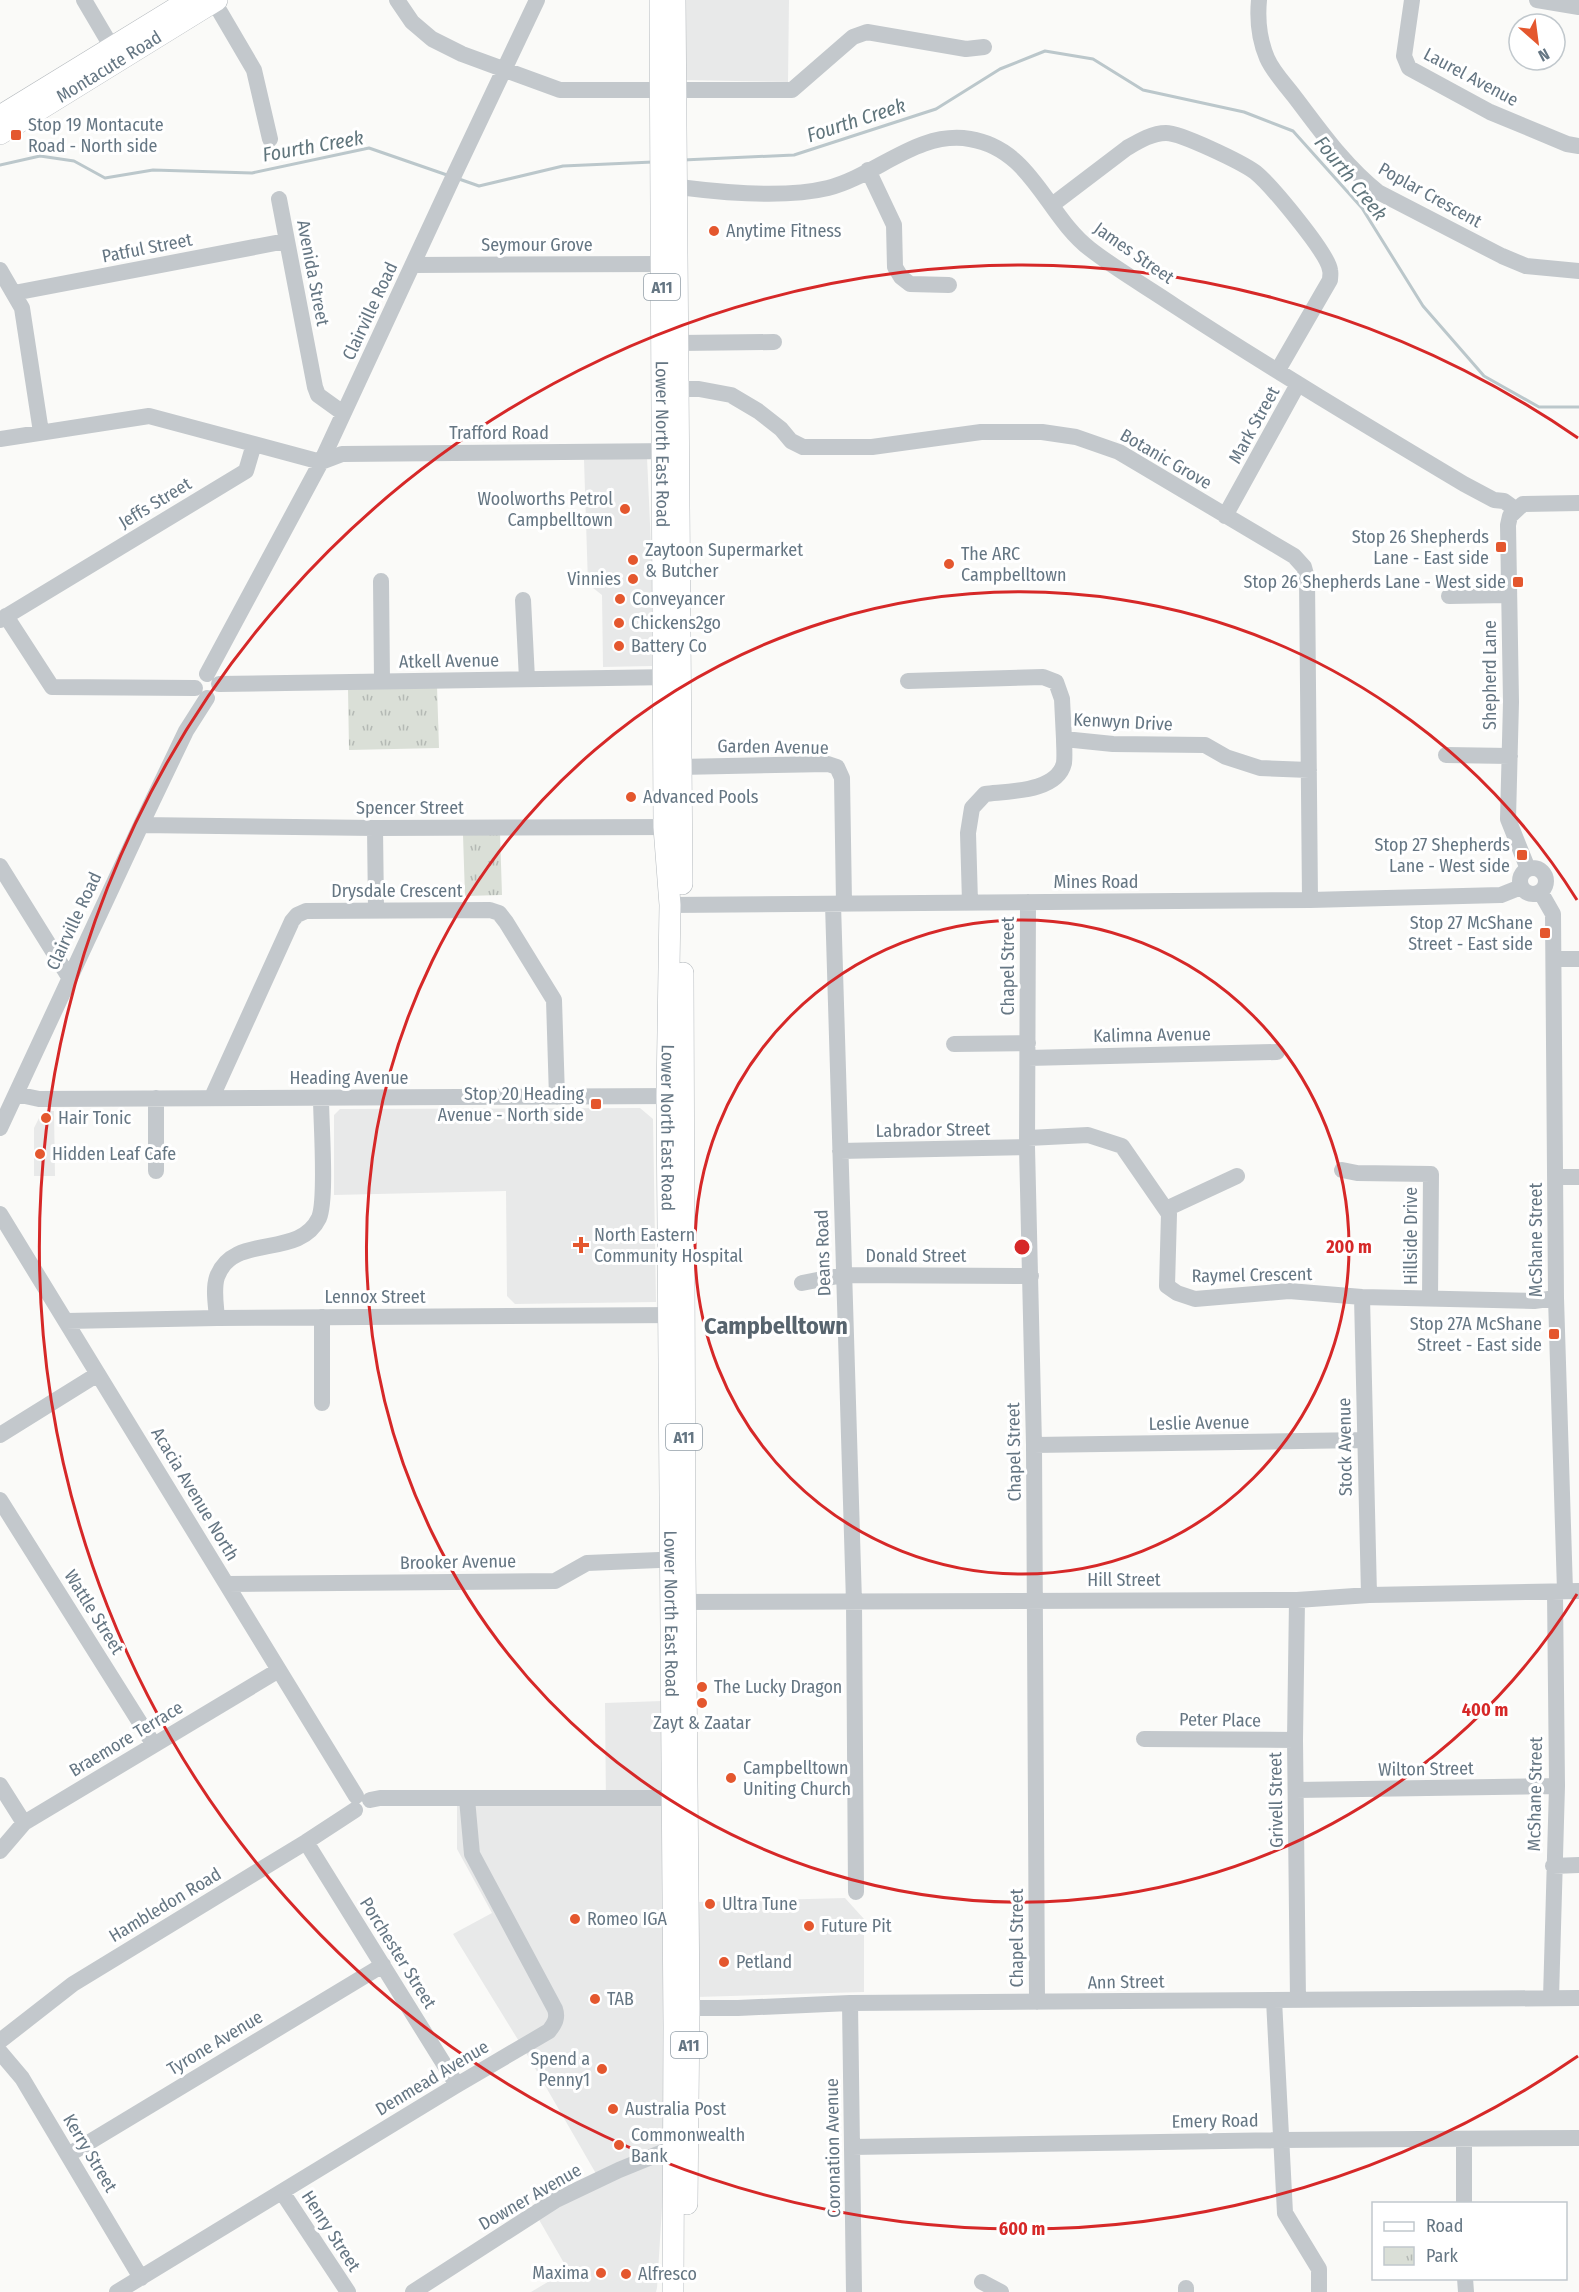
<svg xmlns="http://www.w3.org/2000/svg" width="1579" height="2292" font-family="'Fira Sans Condensed',sans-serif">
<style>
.built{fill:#e8e9e9}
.park{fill:url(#park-tufts)}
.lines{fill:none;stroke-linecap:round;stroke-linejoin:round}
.stream{stroke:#bbc7cb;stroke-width:3}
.major-casing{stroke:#b5babe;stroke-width:22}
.minor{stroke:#c3c8cc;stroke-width:16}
.major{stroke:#fff;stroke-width:21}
.ring{fill:none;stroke:#d62828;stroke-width:3}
.poi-dot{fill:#e4572e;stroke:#fff;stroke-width:2}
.labels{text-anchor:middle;stroke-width:6;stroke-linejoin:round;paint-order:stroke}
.shield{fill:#fff;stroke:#939fa8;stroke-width:1.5}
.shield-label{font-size:16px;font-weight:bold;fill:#657683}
.street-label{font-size:18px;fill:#657683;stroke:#fff}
.poi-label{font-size:18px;fill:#657683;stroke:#fff;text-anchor:start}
.water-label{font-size:20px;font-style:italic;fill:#60757c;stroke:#fff}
.district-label{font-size:24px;font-weight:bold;fill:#57646e;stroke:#fff}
.centre{fill:#d62828;stroke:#fff;stroke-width:3}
.ring-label{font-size:18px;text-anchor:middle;font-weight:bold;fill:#d62828;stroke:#fff;stroke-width:6;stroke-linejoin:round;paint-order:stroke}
</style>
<defs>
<pattern id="park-tufts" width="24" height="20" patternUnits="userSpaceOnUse" patternTransform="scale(1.5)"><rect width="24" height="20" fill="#dadfd7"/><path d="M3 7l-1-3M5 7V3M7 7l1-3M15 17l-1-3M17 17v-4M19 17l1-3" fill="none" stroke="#b4b9b4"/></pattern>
</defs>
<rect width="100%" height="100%" fill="#fafaf8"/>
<!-- built -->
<path class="built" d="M682,0H789L788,82L681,80Z
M647,457L653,590L652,666L603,667L602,595L588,584L584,460Z
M51,1108V1111H54L55,1176H34V1128L41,1114Z
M640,1108L653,1119L656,1302L515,1304L507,1296L506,1191L334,1195V1115L340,1109Z
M662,1701L665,2159L657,2288L656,2292H531L568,2270L538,2218L602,2184L528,2056L453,1934L492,1913L457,1849V1806H606L605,1703Z
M845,1898L864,1919V1992L697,1997L695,1902Z"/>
<!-- park -->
<path class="park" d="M437,686L439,748L349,750L348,688Z
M500,833L502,895L465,896L463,835Z"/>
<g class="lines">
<!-- stream -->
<path class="stream" d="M683,160L794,155L936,109L1000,69L1045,51L1093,59L1143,90L1244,112L1293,131L1362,208L1423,306L1484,376L1539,407H1579
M0,165L40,156L74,161L105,178L153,170L252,173L369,148L447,175
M459,179L479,186L563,166L653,162"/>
<!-- major casing -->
<g class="major-casing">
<g id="major">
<path id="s1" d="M660,0L664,827L670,905L667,1096L674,2027L673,2292"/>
<path d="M675,0L682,884"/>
<path d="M0,116L189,0"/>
<path id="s2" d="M0,134L217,0"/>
<path d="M683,973L685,1559L689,2008L687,2204"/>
</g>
</g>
<!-- minor -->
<path class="minor" d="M84,0L117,56
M213,0L254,70L270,139
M397,0L412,22L432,39L462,54L560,90H792L853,37L867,32L966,49L984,47
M1259,0C1257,21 1259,39 1267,58C1273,72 1285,84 1294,96C1320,130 1344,165 1378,192L1502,256L1526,266L1579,271
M1412,0L1404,56L1409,68L1490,112L1567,144L1579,146
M1537,0L1579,7
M868,170L894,225L895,267L901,277L910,284L949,285
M666,185C711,192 783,199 828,188C876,176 918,130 970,139C1032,149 1046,215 1090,249C1117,270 1147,287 1175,306C1270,368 1367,426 1464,484L1494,500L1504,501L1515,509
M279,199L315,387L318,395L343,413
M1052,205L1127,148C1139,141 1152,133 1166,133C1181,133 1241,162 1255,172C1270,184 1328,253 1330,270C1331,273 1330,277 1330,280L1278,370
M413,265L662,264
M0,270L22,308L41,432
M14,293L286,241
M679,343L774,342
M666,389H699L731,395L758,411L781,429L791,441L803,447H872L981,432H1042L1076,437L1119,452L1294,556L1304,567L1307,578L1310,900
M0,439L149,416L254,444
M1225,516L1298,384
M381,581L382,681
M1449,596L1509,595
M523,600L527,679
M6,616L52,687L195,688
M0,620L246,471L254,444L321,462L342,454L674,451
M207,674L321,462L456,171L537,0
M908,681L1043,677L1056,682L1062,699L1064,739L1113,744L1205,745L1226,757L1260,768L1309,770
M219,684L674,677
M1446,755L1510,756
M679,767L828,764L837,767L842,778L844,903
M141,825L375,828L674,827
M375,828L376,909
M0,866L69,977
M1520 881a13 13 0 1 1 26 0a13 13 0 1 1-26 0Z
M1528,869L1508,819L1511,702L1508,525L1510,516L1523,504L1579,503
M1541,893L1553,914L1556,1298L1565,1591
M970,902L968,833L972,808L985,794C1009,791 1057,792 1064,763C1065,756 1064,746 1064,739
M1028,902L1027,1147L1034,1445L1037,2002
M833,904L854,1602L856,1892
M670,905L1310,900L1501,895L1521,887
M1554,959H1579
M954,1044L1028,1043
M1028,1058L1277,1052
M16,1094L39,1099L677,1096
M212,1097L292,921L297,915L306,911L490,910L499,913L506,922L554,1000L557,1097
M156,1098V1171
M0,1128L141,825L186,731L207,698
M1028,1138L1088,1135L1122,1146L1169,1214L1167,1286L1177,1293L1195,1299L1289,1291L1362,1297L1534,1301L1556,1298
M840,1151L1027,1147
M1342,1170L1357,1173L1431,1174L1430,1299
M1555,1177H1579
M1166,1209L1237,1176
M0,1214L356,1796
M802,1283L843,1275L1031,1276
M1362,1297L1369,1595
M217,1318C216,1305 213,1289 217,1277C233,1232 299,1260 319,1218C327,1199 321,1123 321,1098
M66,1321L217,1318L680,1315
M322,1403V1317
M0,1435L98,1374
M1034,1445L1364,1440
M0,1500L154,1745
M227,1584L555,1581L587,1563L683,1559
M1297,1600L1295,1740L1298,2000
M674,1602L1297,1600L1369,1595L1579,1591
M1144,1739L1295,1740
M0,1785L24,1823
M1296,1790L1557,1786
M370,1800L380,1798H684
M306,1842L457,2085
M0,1851L24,1823L279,1670
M1553,1866L1579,1865
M1551,1998L1557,1786L1555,1592
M1274,2000L1285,2213L1319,2269V2292
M850,2003L854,2292
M677,2008H738L850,2003L1579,1998
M0,2041L73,1984L306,1842L355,1810
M0,2052L22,2078L141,2278
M1464,2139V2204
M852,2147L1281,2140L1579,2138
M68,2155L383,1965
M282,2192L348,2292
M1465,2278L1466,2292
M982,2282L1001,2292
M1186,2288V2292
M117,2292L457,2085L549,2031C555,2023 558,2018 555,2009L472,1854L467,1799
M413,2292L556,2200L619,2170L673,2148"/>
<!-- major -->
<use href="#major" class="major"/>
</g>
<!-- distance rings -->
<g class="ring">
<circle cx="1022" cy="1247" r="327"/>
<path d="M1577 1594A655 655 0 1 1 1577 900"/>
<path d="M1578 2056A982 982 0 1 1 1578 438"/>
</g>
<!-- markers -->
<g class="poi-dot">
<rect x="10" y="129" width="12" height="12" rx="3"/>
<circle cx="714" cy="231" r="6"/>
<circle cx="625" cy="509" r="6"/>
<rect x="1495" y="541" width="12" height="12" rx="3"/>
<circle cx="633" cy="560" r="6"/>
<circle cx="949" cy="564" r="6"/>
<circle cx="633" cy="579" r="6"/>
<rect x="1512" y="576" width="12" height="12" rx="3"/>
<circle cx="620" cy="599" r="6"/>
<circle cx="619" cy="623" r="6"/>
<circle cx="619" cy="646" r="6"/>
<circle cx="631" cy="797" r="6"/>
<rect x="1516" y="849" width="12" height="12" rx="3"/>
<rect x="1539" y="927" width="12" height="12" rx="3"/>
<rect x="590" y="1098" width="12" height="12" rx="3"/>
<circle cx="46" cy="1118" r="6"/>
<circle cx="40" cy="1154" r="6"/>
<path d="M578 1236h6v6h6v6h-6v6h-6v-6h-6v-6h6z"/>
<rect x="1548" y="1328" width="12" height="12" rx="3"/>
<circle cx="702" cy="1687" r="6"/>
<circle cx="702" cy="1703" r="6"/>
<circle cx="731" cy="1778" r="6"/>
<circle cx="710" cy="1904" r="6"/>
<circle cx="575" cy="1919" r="6"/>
<circle cx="809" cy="1926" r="6"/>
<circle cx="724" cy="1962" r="6"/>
<circle cx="595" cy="1999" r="6"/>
<circle cx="602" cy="2069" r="6"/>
<circle cx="613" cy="2109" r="6"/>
<circle cx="619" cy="2145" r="6"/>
<circle cx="601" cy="2273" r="6"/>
<circle cx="626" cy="2274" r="6"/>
</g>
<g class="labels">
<!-- shield labels -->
<g class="shield">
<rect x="644" y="274" width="36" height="26" rx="4.5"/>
<rect x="666" y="1424" width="36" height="26" rx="4.5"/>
<rect x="671" y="2032" width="36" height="26" rx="4.5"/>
</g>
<g class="shield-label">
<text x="662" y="293">A11</text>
<text x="684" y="1443">A11</text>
<text x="689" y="2051">A11</text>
</g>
<!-- street labels -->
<g class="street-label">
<text dy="6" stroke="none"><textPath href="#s2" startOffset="128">Montacute Road</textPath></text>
<text transform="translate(1471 77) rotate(28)" y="6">Laurel Avenue</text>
<text transform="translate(1430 195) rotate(29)" y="6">Poplar Crescent</text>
<text x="537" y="251">Seymour Grove</text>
<text transform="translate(147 248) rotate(-11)" y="6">Patful Street</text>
<text transform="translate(1134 253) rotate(35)" y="6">James Street</text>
<text transform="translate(313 273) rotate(79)" y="6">Avenida Street</text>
<text transform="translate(370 311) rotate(-65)" y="6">Clairville Road</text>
<text transform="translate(1254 425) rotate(-61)" y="6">Mark Street</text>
<text x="499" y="439">Trafford Road</text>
<text dy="6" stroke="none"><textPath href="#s1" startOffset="444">Lower North East Road</textPath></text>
<text transform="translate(1166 459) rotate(30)" y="6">Botanic Grove</text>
<text transform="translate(155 503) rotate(-31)" y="6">Jeffs Street</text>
<text transform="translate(449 661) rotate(-1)" y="6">Atkell Avenue</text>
<text transform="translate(1490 675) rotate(-90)" y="6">Shepherd Lane</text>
<text transform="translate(1123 722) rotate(3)" y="6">Kenwyn Drive</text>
<text transform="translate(773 747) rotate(1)" y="6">Garden Avenue</text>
<text x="410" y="814">Spencer Street</text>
<text x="1096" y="888">Mines Road</text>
<text x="397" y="897">Drysdale Crescent</text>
<text transform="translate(74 921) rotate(-65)" y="6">Clairville Road</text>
<text transform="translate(1008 966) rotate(-90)" y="6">Chapel Street</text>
<text transform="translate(1152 1035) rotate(-1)" y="6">Kalimna Avenue</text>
<text x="349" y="1084">Heading Avenue</text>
<text dy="6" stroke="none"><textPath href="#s1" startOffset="1128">Lower North East Road</textPath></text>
<text transform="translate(933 1130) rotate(-1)" y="6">Labrador Street</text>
<text transform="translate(1411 1236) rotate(-90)" y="6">Hillside Drive</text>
<text transform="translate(1536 1240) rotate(-90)" y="6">McShane Street</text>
<text transform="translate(823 1253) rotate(-92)" y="6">Deans Road</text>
<text x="916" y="1262">Donald Street</text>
<text transform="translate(1252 1275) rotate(-1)" y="6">Raymel Crescent</text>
<text x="375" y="1303">Lennox Street</text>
<text transform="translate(1199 1423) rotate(-1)" y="6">Leslie Avenue</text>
<text transform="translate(1345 1447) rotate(-91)" y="6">Stock Avenue</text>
<text transform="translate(1014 1452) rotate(-91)" y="6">Chapel Street</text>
<text transform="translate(195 1494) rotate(59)" y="6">Acacia Avenue North</text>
<text transform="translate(458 1562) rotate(-1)" y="6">Brooker Avenue</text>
<text x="1124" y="1586">Hill Street</text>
<text transform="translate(94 1612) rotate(58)" y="6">Wattle Street</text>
<text dy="6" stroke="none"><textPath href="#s1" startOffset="1614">Lower North East Road</textPath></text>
<text transform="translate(1220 1720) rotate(1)" y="6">Peter Place</text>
<text transform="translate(126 1739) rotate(-31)" y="6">Braemore Terrace</text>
<text transform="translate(1426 1769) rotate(-1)" y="6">Wilton Street</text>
<text transform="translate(1535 1794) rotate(-89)" y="6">McShane Street</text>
<text transform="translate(1276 1800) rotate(-91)" y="6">Grivell Street</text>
<text transform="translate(165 1905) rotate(-31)" y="6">Hambledon Road</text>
<text transform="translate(1017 1938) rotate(-90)" y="6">Chapel Street</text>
<text transform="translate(398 1953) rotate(58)" y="6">Porchester Street</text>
<text transform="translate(1126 1982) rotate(-1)" y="6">Ann Street</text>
<text transform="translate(215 2043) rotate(-31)" y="6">Tyrone Avenue</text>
<text transform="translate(432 2078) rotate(-31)" y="6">Denmead Avenue</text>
<text transform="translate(1215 2121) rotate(-1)" y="6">Emery Road</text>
<text transform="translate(833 2148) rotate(-91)" y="6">Coronation Avenue</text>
<text transform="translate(90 2153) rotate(59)" y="6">Kerry Street</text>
<text transform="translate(530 2197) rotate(-30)" y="6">Downer Avenue</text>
<text transform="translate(331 2231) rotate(57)" y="6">Henry Street</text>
</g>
<!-- poi labels -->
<g class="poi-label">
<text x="28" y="131">Stop 19 Montacute<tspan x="28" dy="21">Road - North side</tspan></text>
<text x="726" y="237">Anytime Fitness</text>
<text x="613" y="505" text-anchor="end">Woolworths Petrol<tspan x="613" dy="21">Campbelltown</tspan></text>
<text x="1489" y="543" text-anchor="end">Stop 26 Shepherds<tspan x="1489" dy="21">Lane - East side</tspan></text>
<text x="645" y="556">Zaytoon Supermarket<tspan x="645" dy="21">&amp; Butcher</tspan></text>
<text x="961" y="560">The ARC<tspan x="961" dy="21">Campbelltown</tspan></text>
<text x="621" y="585" text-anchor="end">Vinnies</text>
<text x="1506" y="588" text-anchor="end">Stop 26 Shepherds Lane - West side</text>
<text x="632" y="605">Conveyancer</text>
<text x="631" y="629">Chickens2go</text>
<text x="631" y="652">Battery Co</text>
<text x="643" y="803">Advanced Pools</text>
<text x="1510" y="851" text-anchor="end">Stop 27 Shepherds<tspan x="1510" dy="21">Lane - West side</tspan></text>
<text x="1533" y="929" text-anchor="end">Stop 27 McShane<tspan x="1533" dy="21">Street - East side</tspan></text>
<text x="584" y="1100" text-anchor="end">Stop 20 Heading<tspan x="584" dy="21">Avenue - North side</tspan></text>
<text x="58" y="1124">Hair Tonic</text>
<text x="52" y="1160">Hidden Leaf Cafe</text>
<text x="594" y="1241">North Eastern<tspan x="594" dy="21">Community Hospital</tspan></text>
<text x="1542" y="1330" text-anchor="end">Stop 27A McShane<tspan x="1542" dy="21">Street - East side</tspan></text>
<text x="714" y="1693">The Lucky Dragon</text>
<text x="702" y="1729" text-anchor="middle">Zayt &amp; Zaatar</text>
<text x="743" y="1774">Campbelltown<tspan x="743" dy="21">Uniting Church</tspan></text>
<text x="722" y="1910">Ultra Tune</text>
<text x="587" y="1925">Romeo IGA</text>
<text x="821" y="1932">Future Pit</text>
<text x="736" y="1968">Petland</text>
<text x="607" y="2005">TAB</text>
<text x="590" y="2065" text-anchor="end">Spend a<tspan x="590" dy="21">Penny1</tspan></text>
<text x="625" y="2115">Australia Post</text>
<text x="631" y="2141">Commonwealth<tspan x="631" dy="21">Bank</tspan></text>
<text x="589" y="2279" text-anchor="end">Maxima</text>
<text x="638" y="2280">Alfresco</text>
</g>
<!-- water labels -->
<g class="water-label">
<text transform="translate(856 120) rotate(-18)" y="7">Fourth Creek</text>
<text transform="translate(313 146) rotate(-10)" y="7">Fourth Creek</text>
<text transform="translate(1351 178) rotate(51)" y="7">Fourth Creek</text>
</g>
<!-- district labels -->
<g class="district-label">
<text x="776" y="1334">Campbelltown</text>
</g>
</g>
<circle cx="1022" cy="1247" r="9" class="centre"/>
<g class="ring-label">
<text x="1349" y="1253">200 m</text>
<text x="1485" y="1716">400 m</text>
<text x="1022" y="2235">600 m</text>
</g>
<!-- legend -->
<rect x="1372" y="2202" width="195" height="78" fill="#ffffff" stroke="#c1c8cd" stroke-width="1.5"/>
<rect x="1384" y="2222" width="30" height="9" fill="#ffffff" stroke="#c1c8cd" stroke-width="1.5"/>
<text x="1426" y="2232" font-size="18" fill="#657683">Road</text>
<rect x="1384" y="2247" width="30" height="18" fill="url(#park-tufts)" stroke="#c1c8cd" stroke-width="1.5"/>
<text x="1426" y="2262" font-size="18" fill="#657683">Park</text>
<!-- north arrow -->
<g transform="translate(1537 42) rotate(152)"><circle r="28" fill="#ffffff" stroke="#c1c8cd" stroke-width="1.5"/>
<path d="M0-4.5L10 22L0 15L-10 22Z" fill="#e4572e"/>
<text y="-9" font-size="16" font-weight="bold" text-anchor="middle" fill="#657683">N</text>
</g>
</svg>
